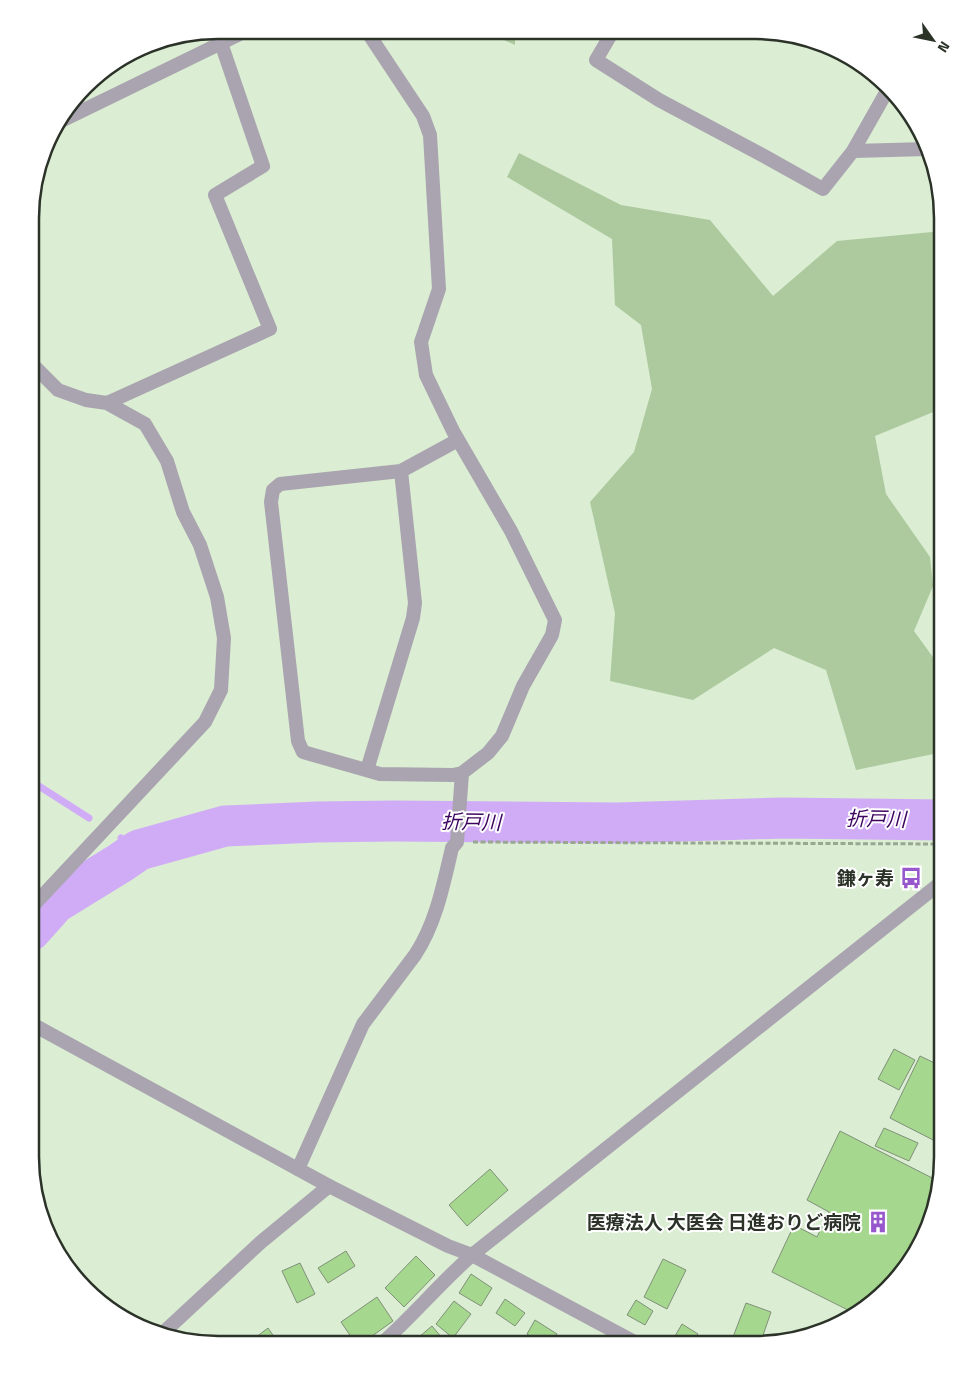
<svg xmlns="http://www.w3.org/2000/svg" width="973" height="1375" font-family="'Titillium Web','Noto Sans JP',sans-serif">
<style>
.green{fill:#acca9e}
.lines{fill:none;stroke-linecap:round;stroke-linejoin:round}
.stream{stroke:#d0acf7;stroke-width:7}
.river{stroke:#d0acf7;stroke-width:41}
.building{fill:#a6d78f;stroke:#809079}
.path{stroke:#98a692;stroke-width:3;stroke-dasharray:5 2.5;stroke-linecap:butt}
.minor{stroke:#a9a4af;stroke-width:14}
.tertiary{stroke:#a9a4af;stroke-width:14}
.labels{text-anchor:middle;stroke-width:4;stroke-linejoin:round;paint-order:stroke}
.poi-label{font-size:19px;font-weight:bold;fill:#2b3228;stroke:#fff;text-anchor:end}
.water-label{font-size:20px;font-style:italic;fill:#3c045f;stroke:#fff}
.rim{fill:none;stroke:#2b3228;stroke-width:2.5}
</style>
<rect width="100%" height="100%" fill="#dbedd3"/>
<!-- green -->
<path class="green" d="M484,31H515V45Z
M519,153L621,205L710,220L773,296L837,241L943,231V408L875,436L886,494L930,557L933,586L914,631L943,671V752L856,770L826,670L774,648L693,700L610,681L615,613L590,502L634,452L652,389L641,325L615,305L612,239L507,177Z"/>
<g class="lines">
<!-- stream -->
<path class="stream" d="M31,781L89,818
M121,838L139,850"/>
<!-- river -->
<path class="river" d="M30,931L55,903L120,863L139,850L225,826L317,822L393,821L617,823L783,818L943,820"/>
</g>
<!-- building -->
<path class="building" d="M894,1049L915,1060L899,1090L878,1079Z
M920,1056L943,1067V1145L890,1118Z
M884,1128L918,1143L909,1161L875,1146Z
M840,1131L940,1182L933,1218L911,1262L879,1299L856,1314L772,1272L794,1225L817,1237L829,1212L807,1200Z
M490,1169L508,1190L467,1226L449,1205Z
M346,1251L355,1266L328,1283L318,1268Z
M416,1256L435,1275L404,1307L385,1288Z
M663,1259L686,1270L667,1309L644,1297Z
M300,1263L315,1294L297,1303L282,1271Z
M471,1274L492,1288L481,1306L459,1293Z
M377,1297L393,1321L361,1344H356L341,1322Z
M505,1299L525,1313L515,1326L496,1313Z
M636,1300L653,1311L645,1325L627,1315Z
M454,1301L471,1314L453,1338L436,1324Z
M746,1303L771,1312L760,1344L730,1345Z
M535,1320L557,1334L550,1344H544L527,1334Z
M682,1324L698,1334L692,1345H674L671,1343Z
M432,1326L447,1344H415L413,1342Z
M268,1328L279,1344H247Z
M332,1337L338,1344H324Z"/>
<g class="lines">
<!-- path -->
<path class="path" d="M473,842L943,844"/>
<!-- minor -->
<path class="minor" d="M613,31L596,60L659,100L764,156L823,189L853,151L887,91
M55,124L248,30
M853,151L927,149
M107,403L270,329L215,195L263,166L221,43
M458,440L401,471L280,484L273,490L271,502L298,741L303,752L380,774L453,775L462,773
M367,770L413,618L415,603L401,471
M30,909L205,722L221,690L224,638L217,597L200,545L183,512L167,461L145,424L107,403L86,400L58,390L31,363
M298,1169L363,1024L415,955C436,923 443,886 452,848L457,842L462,773L488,753L502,736L523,686L552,635L555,620L511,531L453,431L426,375L421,342L439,289L430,135L423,116L366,30
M164,1332L261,1242L329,1186
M381,1344C413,1316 440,1283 472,1255L943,881"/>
<!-- tertiary -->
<path class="tertiary" d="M30,1023L329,1186L448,1246L472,1255L640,1345"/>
</g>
<!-- icons -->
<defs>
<g id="bus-bare" transform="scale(1.725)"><path d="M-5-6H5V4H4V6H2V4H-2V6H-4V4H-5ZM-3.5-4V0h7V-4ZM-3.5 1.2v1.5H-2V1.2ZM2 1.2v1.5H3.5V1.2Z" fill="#9758ce" stroke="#fff" stroke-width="2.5" paint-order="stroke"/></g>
<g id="building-bare" transform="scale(1.725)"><path d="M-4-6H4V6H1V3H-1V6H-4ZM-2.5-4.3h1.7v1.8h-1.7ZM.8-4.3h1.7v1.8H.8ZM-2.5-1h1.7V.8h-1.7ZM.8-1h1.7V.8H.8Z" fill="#9758ce" stroke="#fff" stroke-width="2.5" paint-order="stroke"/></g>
</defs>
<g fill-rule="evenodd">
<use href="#bus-bare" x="911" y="878"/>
<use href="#building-bare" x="878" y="1222"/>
</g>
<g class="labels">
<!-- poi labels -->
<g class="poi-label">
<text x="894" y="885">鎌ヶ寿</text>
<text x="861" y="1229">医療法人 大医会 日進おりど病院</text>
</g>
<!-- water labels -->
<g class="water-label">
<text transform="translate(876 819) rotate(1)" y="7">折戸川</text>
<text transform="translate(471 822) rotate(1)" y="7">折戸川</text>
</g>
</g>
<!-- crop -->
<path d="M0 0H973V1375H0ZM218 39H755A179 179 0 0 1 934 218V1157A179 179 0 0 1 755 1336H218A179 179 0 0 1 39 1157V218A179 179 0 0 1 218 39Z" fill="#fff" fill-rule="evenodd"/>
<path class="rim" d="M218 39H755A179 179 0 0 1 934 218V1157A179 179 0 0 1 755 1336H218A179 179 0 0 1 39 1157V218A179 179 0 0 1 218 39Z"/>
<!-- north arrow -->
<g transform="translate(933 40) rotate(123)" stroke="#ffffff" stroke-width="4" paint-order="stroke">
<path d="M0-4L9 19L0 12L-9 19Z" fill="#2b3228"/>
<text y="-8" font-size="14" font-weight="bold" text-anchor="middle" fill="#2b3228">N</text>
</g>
</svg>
